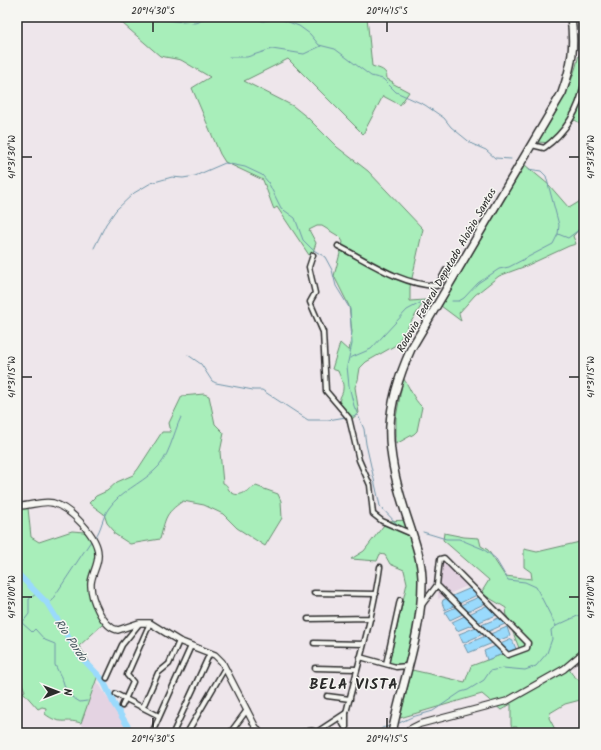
<svg xmlns="http://www.w3.org/2000/svg" width="601" height="750" font-family="Kalam,sans-serif">
<style>
.built{fill:#e4d3e2}
.green{fill:#a8eeba;stroke:#6a8c72}
.water{fill:#9adafc;stroke:#6e94a8}
.lines{fill:none;stroke-linecap:round;stroke-linejoin:round}
.stream{stroke:#6e94a8;stroke-width:1}
.river{stroke:#9adafc;stroke-width:6}
.street-casing{stroke:#2b2b2b;stroke-width:7}
.secondary-casing{stroke:#2b2b2b;stroke-width:8}
.highway-casing{stroke:#2b2b2b;stroke-width:10}
.street{stroke:#f6f6f2;stroke-width:4}
.secondary{stroke:#f6f6f2;stroke-width:5.5}
.highway{stroke:#f6f6f2;stroke-width:7}
.ticks{fill:none;stroke:#2b2b2b;stroke-width:1.5}
.labels{text-anchor:middle;stroke-width:3;stroke-linejoin:round;paint-order:stroke}
.street-label{font-size:11px;fill:#2b2b2b;stroke:#f6f6f2}
.water-label{font-size:12px;font-style:italic;fill:#47575f;stroke:#f6f6f2}
.district-label{font-size:15px;font-weight:bold;letter-spacing:1px;fill:#2b2b2b;stroke:#f6f6f2}
.neatline{fill:none;stroke:#2b2b2b;stroke-width:1.5}
.ticks-label{font-size:10px;text-anchor:middle;fill:#2b2b2b}
</style>
<rect width="100%" height="100%" fill="#eee6eb"/>
<filter id="ink" filterUnits="userSpaceOnUse"><feTurbulence type="fractalNoise" baseFrequency=".025" numOctaves="2"/><feDisplacementMap in="SourceGraphic" scale="8" xChannelSelector="R" yChannelSelector="G"/><feConvolveMatrix kernelMatrix="1 2 1 2 8 2 1 2 1" color-interpolation-filters="sRGB"/></filter>
<g filter="url(#ink)">
<!-- built -->
<path class="built" d="M443,562L469,585L438,599L439,565Z
M97,681L130,733H86L80,723Z"/>
<!-- green -->
<path class="green" d="M115,17H367L372,66C380,69 387,69 387,79L393,82L392,83L409,92L400,105L383,96L363,134L288,59L244,81L293,106L308,118L337,147L368,171L423,229L410,287V301L425,300L396,345L366,362L360,368L358,380L355,387L359,413L352,419C345,413 337,408 340,398C341,395 343,393 343,389C344,383 340,377 338,371L332,369L340,343L349,351L352,332L349,306L334,276L343,242L340,237L322,226H317L309,230L316,243L311,258L277,207L274,209L273,207L263,180L225,162L220,154L192,88L210,77L181,60L160,56Z
M579,55H584V126L575,120L551,143L538,142C555,114 572,87 579,55Z
M525,165L549,185L569,208L582,200L584,201V224L573,236L576,244L569,246L526,266L499,276L475,295L459,313L461,321L441,306Z
M403,378C410,387 413,399 422,407L417,431L414,434L396,444V418Z
M204,394L209,396L215,424L224,433L220,452L223,483C228,485 227,487 229,490C238,501 248,489 256,486L278,494L281,501L282,518L265,546L237,528L223,514L204,505L183,501C164,514 166,518 160,539L130,544L113,533L114,531L107,523L104,514L89,503L96,496L107,491L117,482L133,475L138,469L162,432H171L169,423L182,396Z
M17,505L28,508L31,537L39,542L72,531L84,532L94,541L96,555L92,598L103,624L79,646L98,675L81,723C64,718 61,726 45,714L46,708L42,707L38,709L23,692L25,691L21,681L17,680Z
M409,520L421,581L418,616L406,664L398,665L389,663L407,583L404,570L390,564L385,555L380,554L377,561L351,559L364,551L387,521Z
M444,533L464,537L479,538L481,546L488,550L505,576L532,579L531,572L524,567V549L537,552L584,541V656L569,669L572,674L584,685V699L565,704L550,713L549,718L557,733H517V727H512L511,725V704L501,710L482,694L400,718L412,670L465,682L471,666L519,648L507,617L506,608L481,593L489,580L443,540Z"/>
<!-- water -->
<path class="water" d="M471,588L477,595L445,610L442,603L443,600Z
M481,596L486,603L450,620L445,612Z
M488,605L499,614L457,631L452,622Z
M501,617L505,624L463,643L459,634Z
M507,627L510,636L468,653L464,645Z
M512,639L516,649L487,660L484,651Z"/>
<g class="lines">
<!-- stream -->
<path class="stream" d="M253,17L263,21L278,18L299,26L310,34L319,45L335,49L371,76L383,79L396,92L425,105L444,118L451,127L472,144L486,150L495,158L511,159
M155,19L194,23L199,22L205,17
M229,57H247L272,49L304,54L321,46
M558,234L568,238L584,226
M94,248L106,224L116,210L134,193L151,183L172,177L183,178L195,176L225,163L245,167L262,175L268,182L281,208L295,218L303,240L312,249L325,257L332,270L336,286L350,309L352,344L347,366L349,386L354,406L364,429L366,444L380,506L397,524
M452,301H459L464,298L478,283L499,269L509,267L553,244L558,234L559,225L546,176L541,171L528,169
M188,355L201,364L212,381L216,383L253,390H262L308,420H328L346,417
M350,358L371,349L407,310L422,302
M353,416L357,415
M423,532L446,539H459L483,549L495,558L508,580L525,582L536,587L556,626
M95,538C102,529 102,517 109,508C120,492 140,484 154,471C169,459 173,434 181,417
M37,592L36,594L29,599V614L22,623L31,631L32,632L35,629L45,640L55,644V665L63,681L67,694L80,702L87,701
M48,606L91,541
M397,724L412,717L433,711L461,692L468,690L484,680L490,671L503,668L525,670L536,666L547,653L552,639L551,630L556,626L584,613
M377,733L382,728L390,726"/>
<!-- river -->
<path class="river" d="M17,573L47,603L80,656L103,680L114,704L132,733"/>
<!-- street casing -->
<g class="street-casing">
<path id="street" d="M532,145L544,148C566,132 579,110 584,84
M338,246C370,262 399,284 436,286L438,285L446,270L459,269
M313,255L309,267L315,293L310,302L323,332L326,391L349,418L359,460L370,485L373,514L382,521L412,534
M314,593L376,594
M422,605L437,585L440,559L444,558L528,643L527,648L508,655L437,585
M308,619L371,618
M314,643L364,644
M360,657L396,667L408,666
M386,664L400,600
M315,668L356,669
M107,678L122,645L139,624
M116,694L159,716
M327,696L350,699
M122,706L133,682L127,675L150,623
M143,707L158,673L169,664L179,641
M346,713V729
M340,718L348,733
M317,732L346,713C358,664 373,617 380,567
M152,733L191,646
M173,733L210,653
M187,733L225,668
M230,733L247,710"/>
</g>
<!-- secondary casing -->
<g class="secondary-casing">
<path id="secondary" d="M17,506C29,507 41,500 53,503C70,508 98,536 98,554C99,564 92,573 91,583C90,597 103,628 118,630L139,623H150L179,641L215,655L222,662L255,726L260,733
M302,733L312,731L319,733
M407,733L410,729L420,724L507,701L564,669L584,652"/>
</g>
<!-- highway casing -->
<g class="highway-casing">
<path id="highway" d="M392,733C402,682 423,631 422,578C421,554 411,531 404,508C384,445 384,409 411,349L562,93C572,65 575,47 571,17"/>
</g>
<!-- street -->
<use href="#street" class="street"/>
<!-- secondary -->
<use href="#secondary" class="secondary"/>
<!-- highway -->
<use href="#highway" class="highway"/>
</g>
</g>
<!-- ticks -->
<path class="ticks" d="M153,22V32M387,22V32M22,157H32M569,157H579M22,377H32M569,377H579M22,597H32M569,597H579M153,718V728M387,718V728"/>
<g class="labels">
<!-- street labels -->
<g class="street-label">
<text transform="translate(446 270) rotate(-60)" y="4">Rodovia Federal Deputado Aloízio Santos</text>
</g>
<!-- water labels -->
<g class="water-label">
<text transform="translate(71 640) rotate(56)" y="4">Rio Pardo</text>
</g>
<!-- district labels -->
<g class="district-label">
<text x="354" y="689">BELA VISTA</text>
</g>
</g>
<!-- margin -->
<rect width="601" height="750" fill="none" stroke="#f6f6f2" stroke-width="44"/>
<!-- north arrow -->
<g transform="translate(58 692) rotate(90)" stroke="#f6f6f2" stroke-width="3" paint-order="stroke">
<path d="M0-3L7 15L0 10L-7 15Z" fill="#2b2b2b"/>
<text y="-6" font-size="11" font-weight="bold" text-anchor="middle" fill="#2b2b2b">N</text>
</g>
<rect x="22" y="22" width="557" height="706" class="neatline"/>
<g class="ticks-label">
<text x="153" y="14">20°14'30"S</text>
<text x="387" y="14">20°14'15"S</text>
<text transform="translate(590 157) rotate(-90)" y="4">41°31'30"W</text>
<text transform="translate(11 157) rotate(-90)" y="4">41°31'30"W</text>
<text transform="translate(590 377) rotate(-90)" y="4">41°31'15"W</text>
<text transform="translate(11 377) rotate(-90)" y="4">41°31'15"W</text>
<text transform="translate(11 597) rotate(-90)" y="4">41°31'00"W</text>
<text transform="translate(590 597) rotate(-90)" y="4">41°31'00"W</text>
<text x="153" y="742">20°14'30"S</text>
<text x="387" y="742">20°14'15"S</text>
</g>
</svg>
